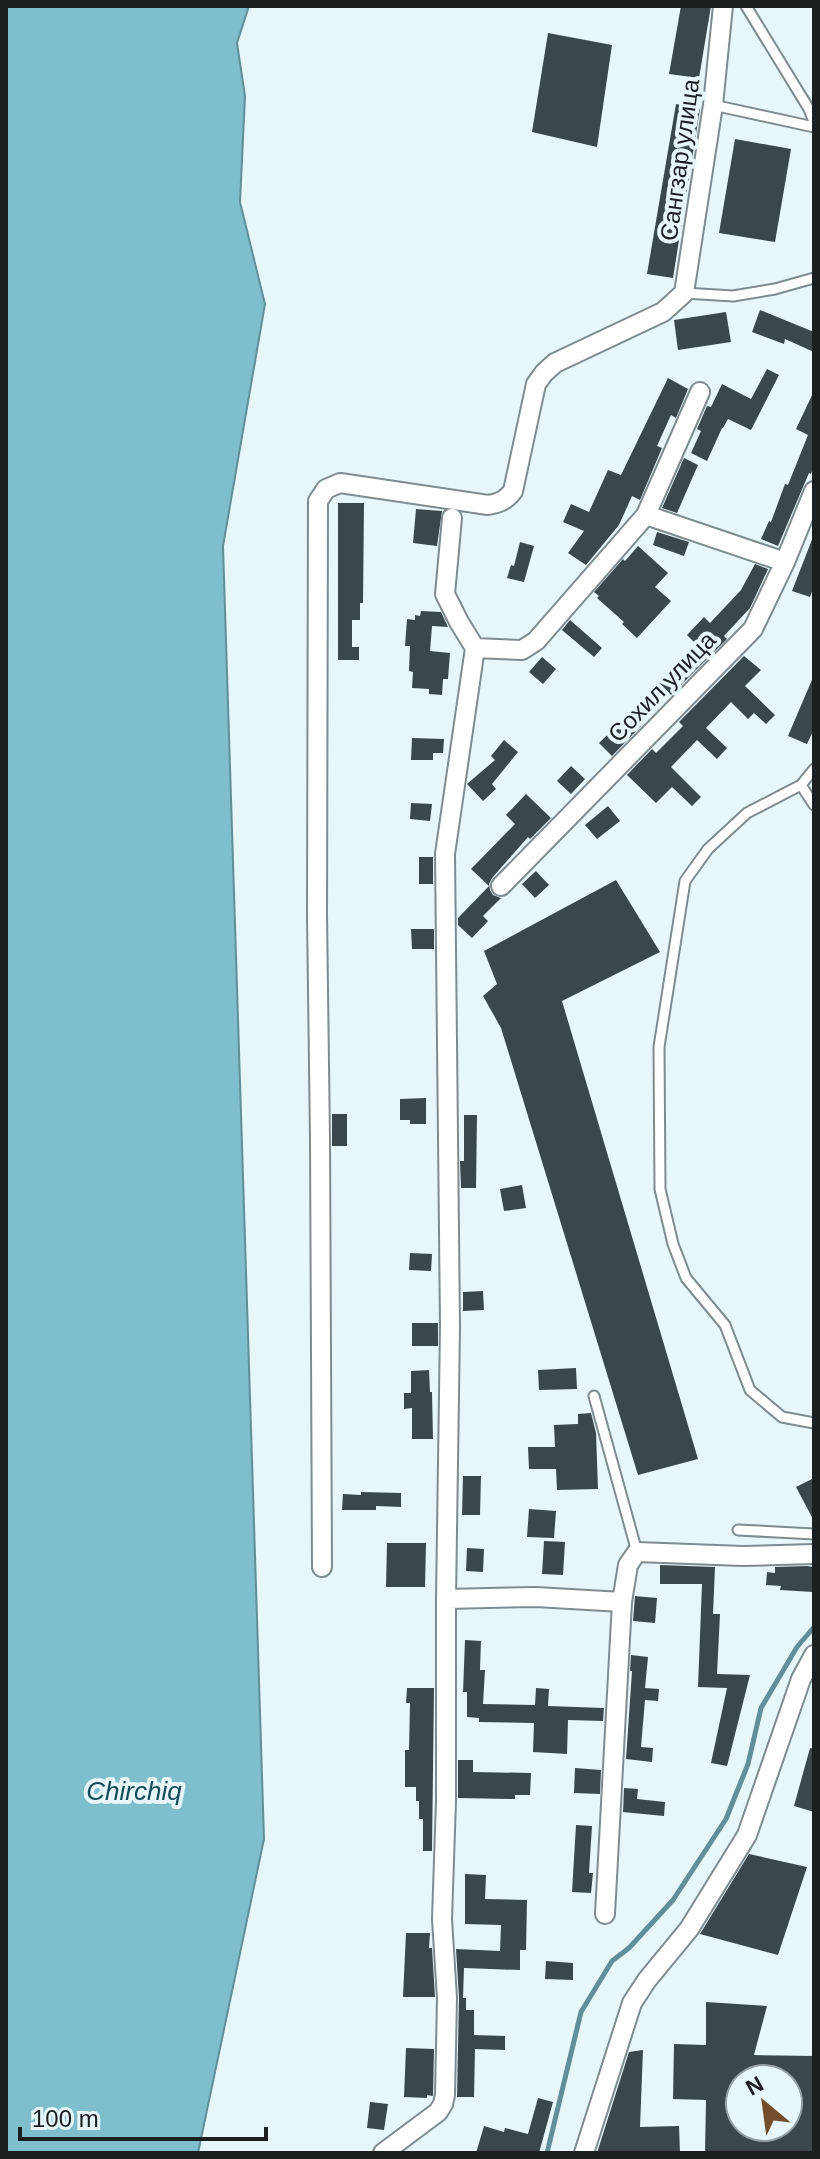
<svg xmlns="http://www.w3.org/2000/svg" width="820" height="2159" font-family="Helvetica,sans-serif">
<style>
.water{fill:#7fbecc;stroke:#618f99;stroke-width:2}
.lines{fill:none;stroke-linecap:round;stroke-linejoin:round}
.stream{stroke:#618f99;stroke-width:5}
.building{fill:#3b484b;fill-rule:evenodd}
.lane-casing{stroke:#7e8c8f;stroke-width:13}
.street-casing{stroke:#7e8c8f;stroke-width:22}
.lane{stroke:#fff;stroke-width:9}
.street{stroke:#fff;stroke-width:18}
.labels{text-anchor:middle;stroke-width:8;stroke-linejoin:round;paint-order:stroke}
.street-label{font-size:24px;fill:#1a2021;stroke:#e6f6f9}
.water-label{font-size:26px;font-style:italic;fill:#154d57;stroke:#e6f6f9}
</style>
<rect width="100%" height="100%" fill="#e6f6f9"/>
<!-- water -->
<path class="water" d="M6,6H249L237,43L245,96L240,202L265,304L223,546L264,1839L198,2153H6Z"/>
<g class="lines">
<!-- stream -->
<path class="stream" d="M547,2153L581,2012L612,1961L629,1948L673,1900L726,1819L748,1764L761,1708L797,1647L814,1627"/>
</g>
<!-- building -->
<path class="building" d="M681,6H711L699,78L669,74Z
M548,33L612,45L597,147L532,132Z
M676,104L700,109L673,278L647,274Z
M735,139L791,149L775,242L719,233Z
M760,310L814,332V352L785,339L784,344L752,332Z
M726,312L731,342L678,350L674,320Z
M767,369L779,375L751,430L728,419L723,428H722L707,461L691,453L701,431L697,429L707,406L711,407L722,384L751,399Z
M668,378L688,389L676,418L671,415L657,446L662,448L640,500L632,496L619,525L586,565L568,553L584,531L563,522L571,504L589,512L608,470L621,475Z
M814,391V465L811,474L809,473L778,546L761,539L769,521L771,522L785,484L788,485L808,435L796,429Z
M684,458L698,465L677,513L662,508Z
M338,503H364L363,603H360V620H352V647H359V660H338Z
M416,509L442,511L437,546L413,543Z
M657,532L689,542L684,556L653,545Z
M813,537L814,586L810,597L792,591Z
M520,542L534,546L524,582L507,578L511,565L514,566Z
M638,546L668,573L655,587L671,601L637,638L622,624L624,622L597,598L599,596L594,592L623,559L625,561Z
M755,564L768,569L750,608L724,636L727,639L671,695L659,683L698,646L687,635L704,617L710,623L741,590Z
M421,611L441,612L448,627L432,626L430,651L450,653L448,679H443L442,695L429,694V689L412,688L413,672L409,671L410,646H405L407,619L415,620V615L420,616Z
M570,620L602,648L594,657L562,630Z
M744,656L761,670L745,686L775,715L766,724L754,713L748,719L731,702L706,728L727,748L717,759L697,740L671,767L701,797L692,806L672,787L656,803L627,775L652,749L656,753L683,726L679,722Z
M542,657L556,669L543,684L529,672Z
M814,675V729L807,744L788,736Z
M629,714L641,726L612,756L599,743Z
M412,738L444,739L443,753H433V760H411Z
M504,740L518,752L492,784L496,789L483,801L467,784L495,760L491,756Z
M571,766L585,779L571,794L557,781Z
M526,794L551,818L530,839L528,837L492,878L489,884L490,890L493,895L501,898L483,916L488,921L472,938L458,925V918L489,886L471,869L515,824L506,815Z
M411,803L432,804L430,821L410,819Z
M608,806L620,821L597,839L585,825Z
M419,857H433V884H419Z
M536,871L549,885L535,898L522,884Z
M616,880L660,952L562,1001L698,1459L638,1475L501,1028L483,996L497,984L484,951Z
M411,929H434V949H412Z
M426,1098V1124H410V1120H400V1099Z
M332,1114H347V1146H332Z
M464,1115H477L476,1188H461L460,1161H464Z
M522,1185L526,1208L504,1211L500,1189Z
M410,1253L432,1254L431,1271L409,1270Z
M483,1291L484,1310L463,1311V1292Z
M412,1323H438V1346H412Z
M576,1368L577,1389L539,1390L538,1370Z
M429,1370L430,1392H432L433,1439H412V1408L404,1409V1393H411V1371Z
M591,1413L596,1433L598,1489L557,1490L556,1469H529L528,1447H555L554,1425L578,1424V1414Z
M463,1476H481L480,1515H462Z
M814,1478V1521L796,1487Z
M361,1492L401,1493V1507L376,1506V1510H342L343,1494L361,1495Z
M529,1509L556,1511L554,1538L527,1537Z
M544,1541L565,1542L563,1575L542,1574Z
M387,1543H426L425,1587H386Z
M467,1548L484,1549L483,1572L466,1571Z
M660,1565L715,1567L713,1614H720L717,1674L750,1675L727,1766L711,1763L727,1688L698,1687L702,1584H660Z
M807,1566L814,1567L813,1592L780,1590L781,1586L766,1585L767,1572L775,1573V1567Z
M635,1596L657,1598L655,1623L633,1621Z
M465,1640L481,1641L480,1670H485L483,1704L535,1705L536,1688L549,1689L548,1706L604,1708L603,1721L568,1720L567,1754L533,1752L534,1723L479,1722V1718L467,1717V1692H463Z
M631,1655L648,1657L645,1688L659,1689L658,1701L645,1700L641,1747L653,1748L652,1762L626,1759L632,1671H630Z
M407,1688H434L432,1851H423V1819H419V1801H416V1787H405V1750H409L410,1703H406Z
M810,1748L814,1749V1812L794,1806Z
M458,1760H473V1772L531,1773L530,1795H515V1799L458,1798Z
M575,1768L601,1770L600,1794L574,1793Z
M624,1788L638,1789L637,1799L665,1802L664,1816L623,1812Z
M576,1825L592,1826L589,1873H593L591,1893L572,1892Z
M749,1854L807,1867L778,1955L700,1934Z
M465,1874L486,1875L485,1899L527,1900L526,1950H520V1970L464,1968L463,1998H466V2010H474V2035L505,2036V2050L475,2049L474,2097H457L459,1998L456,1949L500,1951L501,1925L465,1924Z
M406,1933H430L429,1948H432L435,1997H403Z
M546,1961L573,1963V1980L545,1979Z
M706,2002L767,2006L754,2055L814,2056V2153H705L706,2100L673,2099L674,2044L706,2045ZM740,2079H788V2127H740Z
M406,2048L434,2049L433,2096L427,2095V2098L404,2097Z
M643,2050L640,2127L679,2126L680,2153H597L629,2052Z
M538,2098L553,2102L539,2153H476L484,2126L504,2132L505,2128L528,2134Z
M370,2102L388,2104L384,2130L367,2128Z"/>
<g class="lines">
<!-- lane casing -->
<g class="lane-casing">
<path id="lane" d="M746,6L809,109L814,122
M713,105L814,127
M684,293L733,296L775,289L814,278
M814,769L801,785L747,813L708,849L685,881L659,1047L660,1189L673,1244L686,1278L725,1325L750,1390L782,1417L814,1423
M801,785L814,805
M594,1396L637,1552
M738,1530L814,1534"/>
</g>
<!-- street casing -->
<g class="street-casing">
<path id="street" d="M646,515L785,562
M475,648L522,650L536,641L646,515L700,392
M501,886L753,629L785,562L814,491
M322,1567L320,1139L317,915L318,501L326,489L340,483L488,505C500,503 506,500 513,491L536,384L544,373L555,363L663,312L684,293L713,105L723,6
M446,1599L536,1597L622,1602L628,1565L637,1552L743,1556L814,1554
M605,1914L622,1602
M383,2153L438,2112L443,2104L445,2095L447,1998L442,1919L446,1801V1599L450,1326L445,854L475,648L459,622L445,594L452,518
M584,2153L632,2003L647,1980L689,1929L747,1835L801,1679L814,1655"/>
</g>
<!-- lane -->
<use href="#lane" class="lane"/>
<!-- street -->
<use href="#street" class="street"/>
</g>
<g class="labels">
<!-- street labels -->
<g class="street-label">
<text transform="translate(680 160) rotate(-82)" y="8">Сангзар улица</text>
<text transform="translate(662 687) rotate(-46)" y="8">Сохил улица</text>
</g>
<!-- water labels -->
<g class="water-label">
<text x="134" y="1800">Chirchiq</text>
</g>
</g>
<!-- border -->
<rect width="820" height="2159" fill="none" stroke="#1a2021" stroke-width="16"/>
<!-- north arrow -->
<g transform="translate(764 2103) rotate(331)"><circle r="38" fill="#e6f6f9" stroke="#94a0a3" stroke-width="2"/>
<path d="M0-6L14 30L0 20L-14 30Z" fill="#744e2b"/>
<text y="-12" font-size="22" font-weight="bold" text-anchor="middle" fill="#1a2021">N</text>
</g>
<!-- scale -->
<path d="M20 2127v12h246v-12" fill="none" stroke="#1a2021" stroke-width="4"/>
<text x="32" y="2127" font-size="24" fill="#1a2021" stroke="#e6f6f9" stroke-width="6" paint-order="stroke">100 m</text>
</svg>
